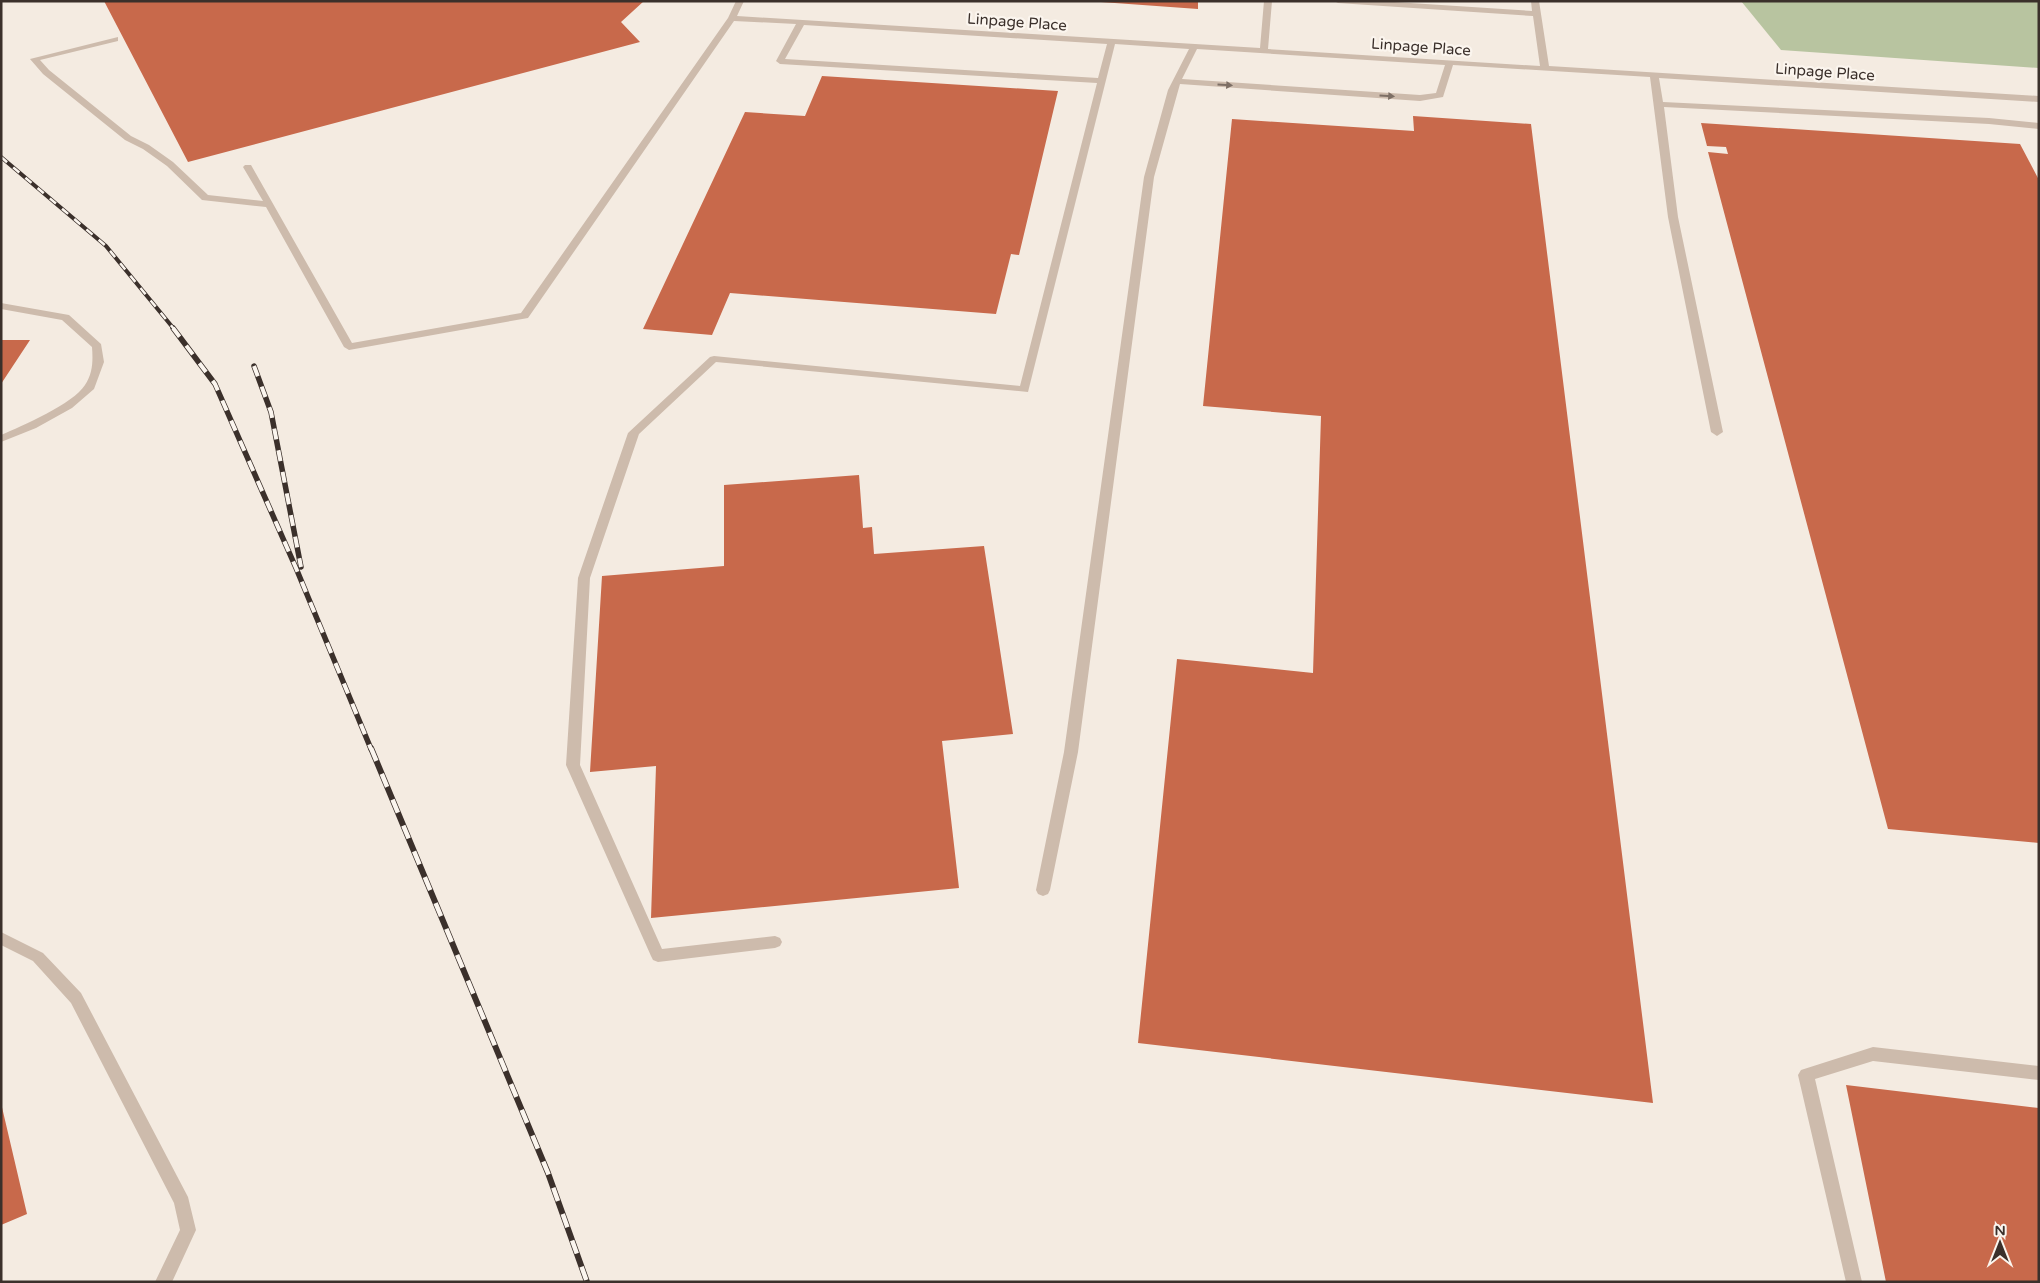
<svg xmlns="http://www.w3.org/2000/svg" width="2040" height="1283" font-family="'Varela Round',sans-serif">
<style>
.green{fill:#b8c4a0}
.building{fill:#c8694b}
.lines{fill:none;stroke-linecap:round;stroke-linejoin:round}
.minor{fill:#cdbbac;fill-rule:evenodd}
.rail-far2-casing{stroke:#3b302b;stroke-width:4}
.rail-far1-casing{stroke:#3b302b;stroke-width:5.5}
.rail-casing{stroke:#3b302b;stroke-width:6}
.rail-far2{stroke:#fbf5ee;stroke-width:2.5;stroke-dasharray:8;stroke-linecap:butt}
.rail-far1{stroke:#fbf5ee;stroke-width:4;stroke-dasharray:11;stroke-linecap:butt}
.rail{stroke:#fbf5ee;stroke-width:4.5;stroke-dasharray:14;stroke-linecap:butt}
.oneway{fill:#7d6f65}
.labels{text-anchor:middle;stroke-width:4.5;stroke-linejoin:round;paint-order:stroke}
.far-street-label{font-size:15px;fill:#3b302b;stroke:#fbf5ee}
</style>
<rect width="100%" height="100%" fill="#f4ebe1"/>
<!-- green -->
<path class="green" d="M1741,1H2039V68L1781,50Z"/>
<!-- building -->
<path class="building" d="M104,1H644L621,22L640,42L188,162Z
M1087,1H1198V9Z
M822,76L1058,91L1019,255L1011,254L996,314L730,293L712,335L643,329L745,112L805,116Z
M1413,116L1531,124L1653,1103L1138,1043L1177,659L1313,673L1321,416L1203,406L1232,119L1414,131Z
M1701,123L2020,144L2039,180V843L1888,829L1708,152L1728,154L1726,147L1707,146Z
M1,340H30L1,384Z
M859,475L863,528L872,527L874,554L984,546L1013,734L942,741L959,888L651,918L656,766L590,772L602,576L724,566V485Z
M1846,1085L2039,1108V1282H1886Z
M1,1103L27,1214L1,1225Z"/>
<g class="lines">
<!-- minor -->
<path class="minor" d="M736,1H744L737,16L1260,48L1264,1H1272L1268,49L1540,66L1533,16L1338,3L1334,1H1379L1532,11L1531,1H1539L1549,66L2039,96V102L1659,78L1663,102L1989,118L2039,123V129L1989,124L1664,107L1678,217L1723,432L1717,436L1711,432L1668,217L1650,77L1453,65L1443,97L1420,101L1180,84L1154,177L1078,752L1050,890L1048,894L1043,896L1038,894L1036,890L1064,752L1144,177L1168,90L1189,49L1115,44L1028,392L716,362L639,434L590,578L580,765L662,949L775,936L780,938L782,942L780,946L775,948L658,962L653,960L651,956L566,765L578,578L628,433L710,357L714,356L1020,386L1097,83L780,64L776,61L796,24L734,21L528,318L349,350L344,347L266,207L202,200L167,166L143,149L125,140L43,74L30,59L118,37V41L40,60L49,70L131,136L149,145L173,162L208,195L263,201L243,167L245,165H251L352,343L521,313L728,18ZM804,25L1107,44L1098,78L785,59ZM1197,49L1445,65L1436,93L1420,95L1182,79Z
M1,303L69,315L101,344L104,362L94,389L72,408L36,428L1,442V435C22,426 73,404 85,385C93,373 93,360 92,347L62,320L1,309Z
M1,932L43,953L81,993L188,1197L196,1230L172,1282H155L180,1230L174,1203L71,1003L33,961L1,945Z
M1873,1047L2039,1066V1080L1873,1061L1815,1079L1862,1282H1846L1798,1075L1801,1070Z"/>
<!-- rail-far2 casing -->
<g class="rail-far2-casing">
<path id="rail-far2" d="M1,157L106,246L174,329"/>
</g>
<!-- rail-far1 casing -->
<g class="rail-far1-casing">
<path id="rail-far1" d="M173,328L215,384L296,568L371,749
M254,366L271,412L301,567"/>
</g>
<!-- rail casing -->
<g class="rail-casing">
<path id="rail" d="M371,748L548,1173L587,1282"/>
</g>
<!-- rail-far2 -->
<use href="#rail-far2" class="rail-far2"/>
<!-- rail-far1 -->
<use href="#rail-far1" class="rail-far1"/>
<!-- rail -->
<use href="#rail" class="rail"/>
</g>
<!-- one-way arrows -->
<defs><path id="oneway-solid" d="M-6-.8H1V-3.2L6.5 0L1 3.2V.8H-6Z" transform="scale(1.25)"/></defs>
<g class="oneway">
<use href="#oneway-solid" transform="translate(1225 85) rotate(4)"/>
<use href="#oneway-solid" transform="translate(1387 96) rotate(4)"/>
</g>
<g class="labels">
<!-- far-street labels -->
<g class="far-street-label">
<text transform="translate(1017 22) rotate(4)" y="5">Linpage Place</text>
<text transform="translate(1421 47) rotate(4)" y="5">Linpage Place</text>
<text transform="translate(1825 72) rotate(4)" y="5">Linpage Place</text>
</g>
</g>
<!-- border -->
<rect width="2040" height="1283" fill="none" stroke="#3b302b" stroke-width="5"/>
<!-- north arrow -->
<g transform="translate(2000 1243)" stroke="#fbf5ee" stroke-width="4" paint-order="stroke">
<path d="M0-4L9 19L0 12L-9 19Z" fill="#3b302b"/>
<text y="-8" font-size="14" font-weight="bold" text-anchor="middle" fill="#3b302b">N</text>
</g>
</svg>
